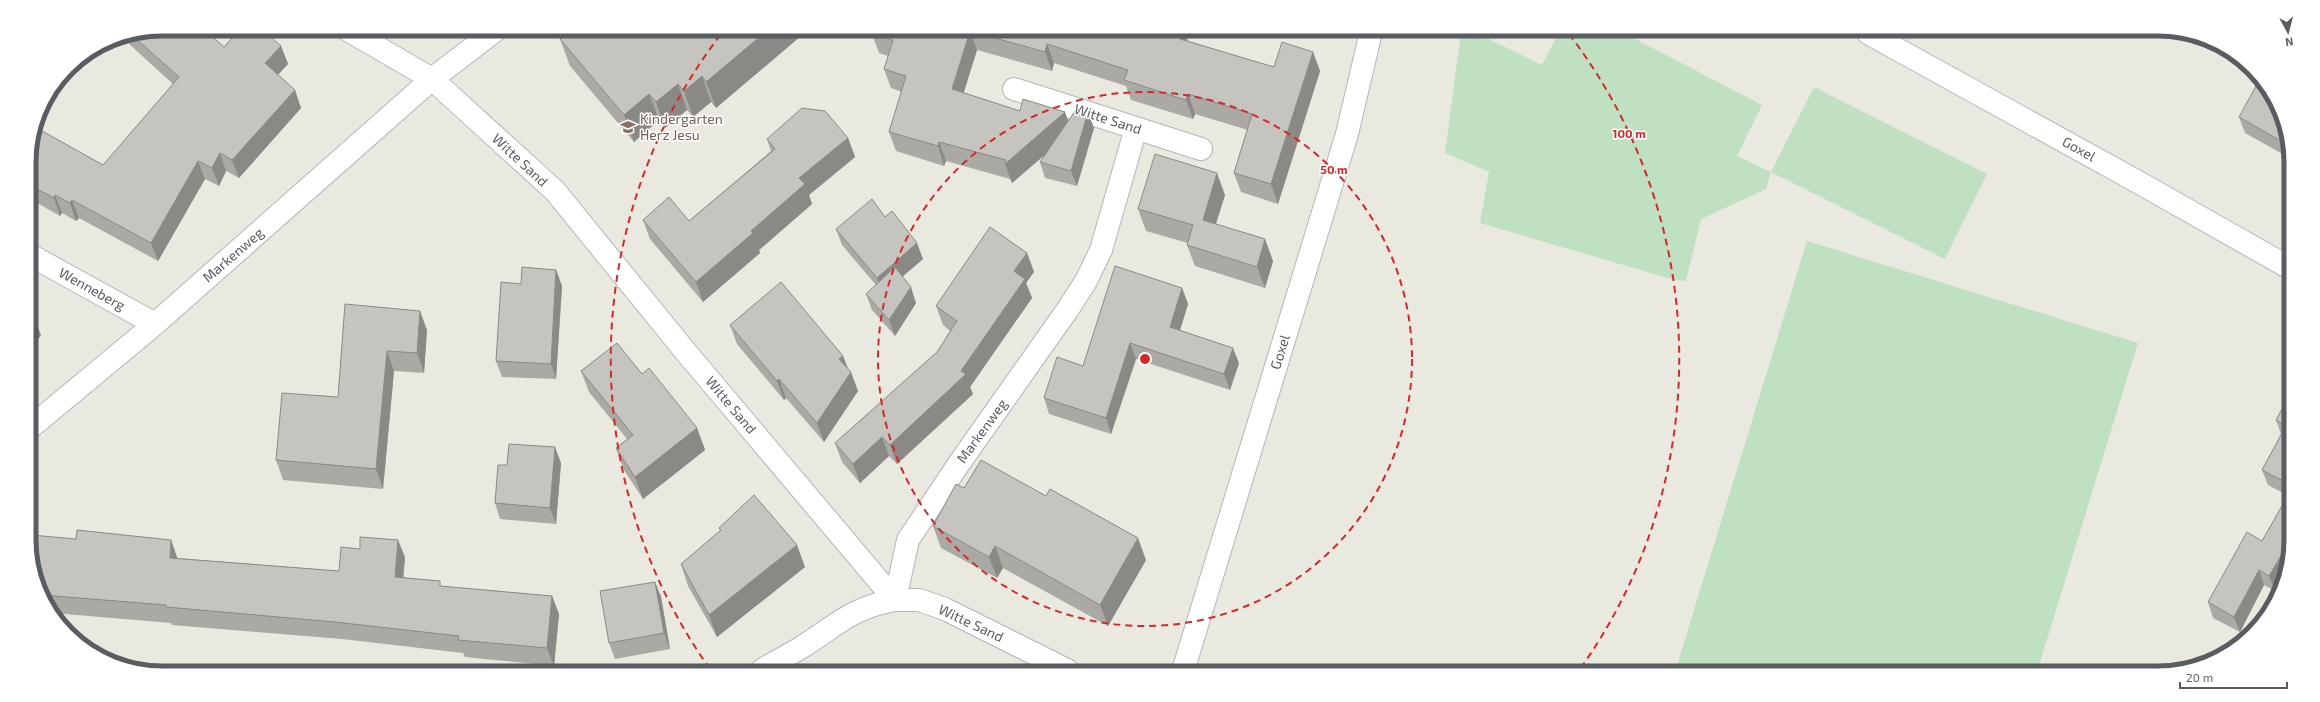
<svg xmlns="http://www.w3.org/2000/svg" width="2320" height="702" font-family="'Exo 2',sans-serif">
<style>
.green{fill:#bfe0c1}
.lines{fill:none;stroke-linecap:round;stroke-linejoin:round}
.minor-casing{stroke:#b3b5ba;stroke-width:24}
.minor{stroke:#fff;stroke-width:22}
.wall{fill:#aaa9a3}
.shaded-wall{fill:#8b8985}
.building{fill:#c6c4be;stroke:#8b8985}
.ring{fill:none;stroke:#d62828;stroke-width:2;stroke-dasharray:7 5}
.labels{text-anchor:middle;stroke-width:3;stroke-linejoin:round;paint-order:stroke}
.education-label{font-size:14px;fill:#785e54;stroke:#fff;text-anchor:start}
.street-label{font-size:14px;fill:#595c60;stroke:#fff}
.rim{fill:none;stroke:#595c60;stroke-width:5}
.centre{fill:#d62828;stroke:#fff;stroke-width:2}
.ring-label{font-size:12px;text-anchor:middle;font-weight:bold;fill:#d62828;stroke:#fff;stroke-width:3;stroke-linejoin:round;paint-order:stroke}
</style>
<rect width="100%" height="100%" fill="#eae9e0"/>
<!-- green -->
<path class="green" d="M1461,32H1474L1542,65L1559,32H1622L1762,105L1737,156L1771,172L1814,87L1987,174L1945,259L1771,172L1766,189L1701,219L1686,281L1671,279L1480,223L1489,172L1445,153Z
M1807,241L2138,343L2037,672H1675Z"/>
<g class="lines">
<!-- minor casing -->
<g class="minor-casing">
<path id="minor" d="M346,29L432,79L555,191L685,351L895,600H919L945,609L1067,670
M1868,33L2138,182L2288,267
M1014,89L1201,149
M30,255L155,324
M31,427L155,324L432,79L496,30
M762,670C775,662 789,655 802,647C837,625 851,608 895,600L908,540L958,465L1068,309L1086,281L1101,250L1136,128
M1183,671L1347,134L1371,32"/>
</g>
<!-- minor -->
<use href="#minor" class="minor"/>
</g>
<!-- wall -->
<path class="wall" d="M162,29L224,47L281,46L288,64L278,75L301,108L239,178L226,171L219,186L205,179L158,261L79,218L76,221L62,213L60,216L30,199L29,154L103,165L173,84L128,43L125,36Z
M600,30H799L801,36L716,108L711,102L693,117L687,110L665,128L659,120L634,142L570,66L560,39L598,32Z
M873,31H1184L1188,41L1274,67L1313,52L1320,71L1278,204L1241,192L1234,173L1248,130L1195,114L1193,119L1131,100L1126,86L1054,63L1052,71L977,50L963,93L1020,111L1069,120L1094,128L1077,186L1045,178L1040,162L1045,155L1012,183L1010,179L946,161L944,166L896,151L889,132L902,92L891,88L884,69L888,56L879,53L872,34Z
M2239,117L2288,136V157L2245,133Z
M848,138L855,157L809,195L812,204L759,250L760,253L703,302L650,239L643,220L689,221L771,151L767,139Z
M1225,195L1216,224L1273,261L1265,288L1195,266L1187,245L1188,243L1146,231L1138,209Z
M885,217L923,259L902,277L916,303L895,336L872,310L866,294L876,285L842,245L836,229Z
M1027,253L1034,272L1026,283L1032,298L970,387L973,394L897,464L889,456L860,483L842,462L835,443L937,352L950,331L943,325L936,306Z
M556,270L562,286L556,379L502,377L496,361L521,284Z
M1182,288L1188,304L1180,330L1239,363L1230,390L1136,359L1111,434L1049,414L1044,398L1083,366Z
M345,304L427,330L424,373L394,371L383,489L283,480L276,460L338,397Z
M730,325L843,356L848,369L858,391L824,442L786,398L784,400L737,344Z
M581,371L642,374L697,428L705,450L643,499L624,470L616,448L627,439L589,392Z
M2287,400V495L2268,485L2262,470L2281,434L2276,420Z
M561,463L556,524L500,519L495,503L507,465Z
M964,488L1146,560L1108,626L1003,568L997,578L941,548L933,526Z
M2287,497V570L2275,591L2264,585L2240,632L2213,618L2208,602L2262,541Z
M719,528L805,567L717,637L688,586L681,564L720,531Z
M76,539L171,540L177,558L339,571L405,557L403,577L442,586L552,596L559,614L554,666L465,657L463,653L342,639L172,625L171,623L53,613L43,599L32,566Z
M655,582L661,597L670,649L615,659L609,643Z"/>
<!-- shaded-wall -->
<path class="shaded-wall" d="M768,30H799L801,36L716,108L706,82Z
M970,31L977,50L959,108L952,89Z
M1182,31H1184L1190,47L1180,39Z
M1047,44L1054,63L1052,71L1045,52Z
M281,46L288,64L272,81L265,63Z
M1313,52L1320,71L1278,204L1271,184Z
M702,76L711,102L693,117L684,91Z
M678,84L687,110L665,128L656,102Z
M295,90L301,108L239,178L232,160Z
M649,94L659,120L634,142L624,115Z
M1188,94L1195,114L1193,119L1186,100Z
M1065,112L1072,131L1012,183L1005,164Z
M1088,112L1094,128L1077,186L1071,171Z
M848,138L855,157L809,195L812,204L759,250L760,253L703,302L696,282L751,231L799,178Z
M939,142L946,161L944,166L938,146Z
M220,153L226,171L219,186L212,168Z
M198,161L205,179L158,261L151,243Z
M1217,173L1225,195L1210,242L1203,220Z
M55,195L62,213L60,216L54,198Z
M72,200L79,218L76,221L70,203Z
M1265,239L1273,261L1265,288L1257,267Z
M917,243L923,259L883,293L877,278Z
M1027,253L1034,272L1026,283L1032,298L970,387L973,394L897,464L890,445L961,371L1014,271Z
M556,270L562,286L556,379L551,364Z
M911,287L916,303L895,336L889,320Z
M1182,288L1188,304L1176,343L1170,327Z
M31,309L41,335L30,352V312Z
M420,311L427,330L424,373L417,353Z
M1130,343L1136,359L1111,434L1106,418Z
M1233,348L1239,363L1230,390L1224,374Z
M387,351L394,371L383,489L376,469Z
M843,356L850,374L851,372L858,391L824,442L817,423L839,359Z
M779,379L786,398L784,400L777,381Z
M697,428L705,450L643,499L635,477Z
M882,437L889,456L860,483L853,464Z
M555,447L561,463L556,524L550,508Z
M1138,538L1146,560L1108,626L1100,605Z
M171,540L177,557L176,575L170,558Z
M398,540L405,557L402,594L395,577Z
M797,545L805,567L717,637L709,615Z
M995,546L1003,568L997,578L989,557Z
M2282,554L2287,567V570L2275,591L2269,576Z
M2259,570L2264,585L2240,632L2234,617Z
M655,582L661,597L670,649L664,633Z
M552,596L559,614L554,666L547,648Z"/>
<!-- building -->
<path class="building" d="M162,29H204L224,47L240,29H262L281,46L265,63L295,90L232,160L220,153L212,168L198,161L151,243L72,200L70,203L55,195L54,198L29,185V154L35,127L103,165L179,77L132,35Z
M572,30H596L598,32L600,30H768L706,82L702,76L684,91L678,84L656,102L649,94L624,115L560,39Z
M873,31H1182L1180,39L1274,67L1282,42L1313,52L1271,184L1234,173L1252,114L1188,94L1186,100L1124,80L1128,70L1047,44L1045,52L970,31L952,89L1020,111L1023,99L1065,112L1005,164L1006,160L939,142L938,146L889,132L906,76L884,69L893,40L872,34Z
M2256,86L2271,94L2277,103L2288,136V145L2239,117Z
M802,108L825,111L848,138L799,178L805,184L751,231L753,233L696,282L643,220L669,197L689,221L775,149L767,139Z
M1077,108L1088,112L1071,171L1040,162Z
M1155,154L1217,173L1203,220L1265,239L1257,267L1187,245L1193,225L1138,209Z
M872,199L885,217L892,211L917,243L877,278L836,229Z
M990,227L1027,253L1014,271L1025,279L961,371L966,374L890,445L882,437L853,464L835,443L937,352L957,321L936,306Z
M1115,266L1182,288L1170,327L1233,348L1224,374L1130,343L1106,418L1044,398L1057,357L1083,366Z
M522,267L556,270L551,364L496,361L501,282L521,284Z
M895,267L911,287L889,320L866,294Z
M781,282L843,356L839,359L851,372L817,423L779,379L777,381L730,325Z
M345,304L420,311L417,353L387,351L376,469L276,460L282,393L338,397Z
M617,343L642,374L649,368L697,428L635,477L616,448L633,435L581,371Z
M2287,400V483L2262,470L2286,426L2276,420Z
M509,444L555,447L550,508L495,503L498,465H507Z
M981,460L1046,496L1050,489L1138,538L1100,605L995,546L989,557L933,526L956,484L964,488Z
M754,495L797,545L709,615L681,564L721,530L719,528Z
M2287,497V556L2282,554L2269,576L2259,570L2234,617L2208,602L2247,532L2262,541Z
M77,530L171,540L170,558L339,571L341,547L360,549V537L398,540L395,577L440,581V586L552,596L547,648L458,640L459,636L335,622L166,607V605L42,595L32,566L31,535L76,539Z
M655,582L664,633L609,643L600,591Z"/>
<!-- distance rings -->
<g class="ring">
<circle cx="1145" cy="359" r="267"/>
<path d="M710 669A534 534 0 0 1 721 34M1569 34A534 534 0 0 1 1580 669"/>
</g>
<!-- icons -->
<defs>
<g id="school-bare" transform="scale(1.2)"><path d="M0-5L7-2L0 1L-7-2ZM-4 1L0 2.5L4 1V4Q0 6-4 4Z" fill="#8d6e63" stroke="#fff" stroke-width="2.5" paint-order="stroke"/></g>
</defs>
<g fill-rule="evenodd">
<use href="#school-bare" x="628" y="127"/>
</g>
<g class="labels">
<!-- education labels -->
<g class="education-label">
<text x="640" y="124">Kindergarten<tspan x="640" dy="16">Herz Jesu</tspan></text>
</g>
<!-- street labels -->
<g class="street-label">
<text transform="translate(1108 119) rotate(18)" y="5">Witte Sand</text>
<text transform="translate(2079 149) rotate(29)" y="5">Goxel</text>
<text transform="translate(520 160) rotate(43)" y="5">Witte Sand</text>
<text transform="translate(233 255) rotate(-41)" y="5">Markenweg</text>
<text transform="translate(92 289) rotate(29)" y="5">Wenneberg</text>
<text transform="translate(1280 352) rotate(-73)" y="5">Goxel</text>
<text transform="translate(731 405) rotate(50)" y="5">Witte Sand</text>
<text transform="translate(982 431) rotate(-54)" y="5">Markenweg</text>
<text transform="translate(971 623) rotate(25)" y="5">Witte Sand</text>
</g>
</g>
<!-- crop -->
<path d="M0 0H2320V702H0ZM162 36H2158A126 126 0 0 1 2284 162V540A126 126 0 0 1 2158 666H162A126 126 0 0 1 36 540V162A126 126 0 0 1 162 36Z" fill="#fff" fill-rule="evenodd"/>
<path class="rim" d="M162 36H2158A126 126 0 0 1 2284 162V540A126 126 0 0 1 2158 666H162A126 126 0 0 1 36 540V162A126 126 0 0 1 162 36Z"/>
<circle cx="1145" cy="359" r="6" class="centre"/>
<g class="ring-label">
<text x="1629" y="138">100 m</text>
<text x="1334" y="174">50 m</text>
</g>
<!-- north arrow -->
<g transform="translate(2288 32) rotate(173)" stroke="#ffffff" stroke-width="3" paint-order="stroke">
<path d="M0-3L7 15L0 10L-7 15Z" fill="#595c60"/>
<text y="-6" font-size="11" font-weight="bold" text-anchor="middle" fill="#595c60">N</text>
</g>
<!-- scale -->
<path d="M2180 682v6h107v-6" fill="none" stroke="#595c60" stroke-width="2"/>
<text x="2186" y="682" font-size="12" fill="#595c60" stroke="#ffffff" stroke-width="3" paint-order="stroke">20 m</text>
</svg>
